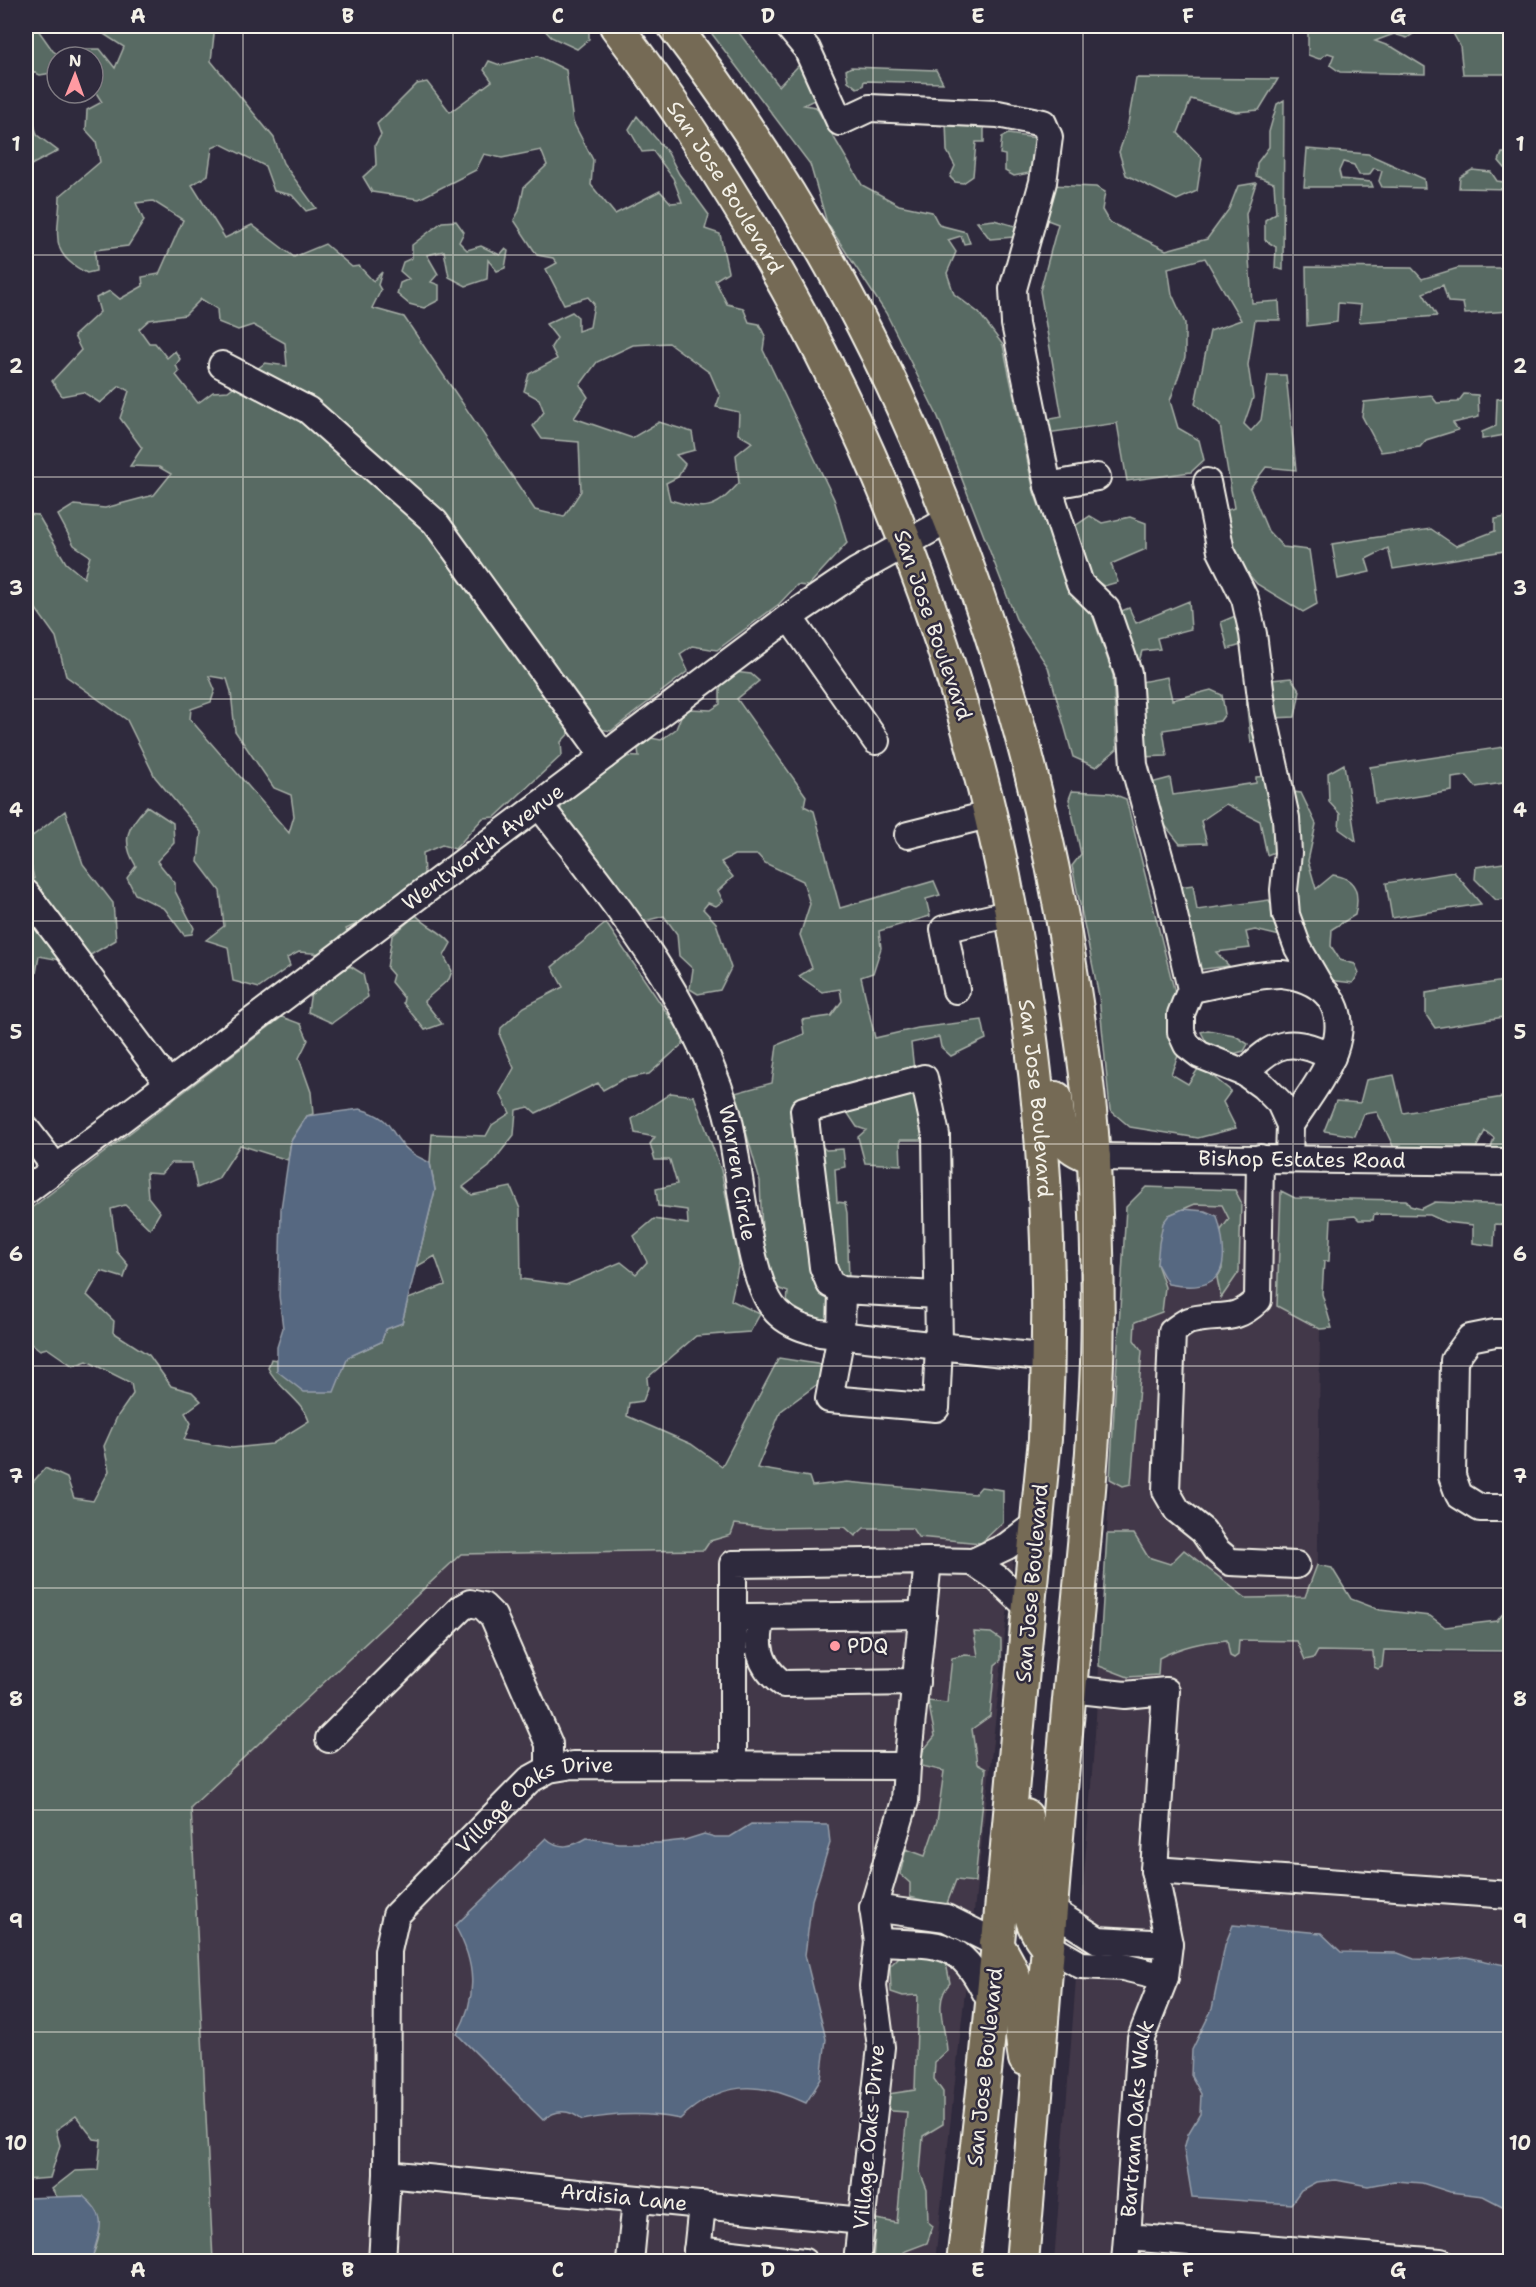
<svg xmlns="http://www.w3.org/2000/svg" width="1536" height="2287" font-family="'Shantell Sans',sans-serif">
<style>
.built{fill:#423848}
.green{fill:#596b64;stroke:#a6aea6;stroke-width:1.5;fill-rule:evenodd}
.water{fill:#566781;stroke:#959eaa;stroke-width:1.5}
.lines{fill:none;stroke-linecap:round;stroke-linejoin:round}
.minor-casing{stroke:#f4f1e8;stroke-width:30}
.major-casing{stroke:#f4f1e8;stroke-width:36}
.minor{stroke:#2f2a3d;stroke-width:26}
.major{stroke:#746b55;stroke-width:32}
.grid{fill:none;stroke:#f4f1e8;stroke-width:1.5;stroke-opacity:0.55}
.poi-dot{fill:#ff9aa2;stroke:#2f2a3d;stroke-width:2}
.labels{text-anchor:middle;stroke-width:5;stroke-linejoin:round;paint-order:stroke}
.street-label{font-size:21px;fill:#f4f1e8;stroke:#2f2a3d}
.poi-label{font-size:21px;fill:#f4f1e8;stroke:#2f2a3d;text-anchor:start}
.neatline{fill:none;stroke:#f4f1e8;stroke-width:2}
.grid-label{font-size:20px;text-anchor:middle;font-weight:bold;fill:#f4f1e8}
</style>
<rect width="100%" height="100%" fill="#2f2a3d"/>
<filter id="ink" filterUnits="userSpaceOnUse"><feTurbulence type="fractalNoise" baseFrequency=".0167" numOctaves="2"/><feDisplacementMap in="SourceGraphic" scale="12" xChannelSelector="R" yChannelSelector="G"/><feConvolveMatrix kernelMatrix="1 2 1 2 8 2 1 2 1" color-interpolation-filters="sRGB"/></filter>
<g filter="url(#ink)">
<!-- built -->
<path class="built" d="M1146,1187L1281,1191L1277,1306L1320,1329L1317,1651L1510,1653V2261L1054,2262L1095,1734L1126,1207Z
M712,1517L1003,1522L1014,1552L935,2261H213L191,1807L461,1554L694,1550Z"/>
<!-- green -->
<path class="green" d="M99,26H215L211,61L274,138L283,163L316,208L306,211L292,195L274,191L265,166L221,144L212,148L208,175L192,185L225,238L252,225L294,257L325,244L352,267L359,266L373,281L382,272L378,285L381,290L372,308L404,317L535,510L564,517L581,491L579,442L542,439L533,426L544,412L539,399L524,391L529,374L557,359L551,347L557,338L546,324L572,312L578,317V331L590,327L594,304L588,297L564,304L546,269L557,263L553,258L537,255L514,220L519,211L524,187L547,165L541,150L502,158L484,154L476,170L419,199L372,192L363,177L376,165L375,145L381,135L377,124L417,84L427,82L450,112L492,81L484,70L489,61L500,65L538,56L566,70L573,122L593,160L591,185L615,214L660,191L671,203L682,202L673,178L653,151L642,152L629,129L637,116L668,153L679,174L709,215L705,229L720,234L728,272L715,280L727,304L743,308L749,322L759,324L765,336L763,350L834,499L847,543L808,586L797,585L779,604L717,650L692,646L680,654L688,671L611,731L577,725L561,742L562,755L495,817L483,818L455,849L442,845L423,853L424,875L361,922L346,929L349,933L325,954L299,952L287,958L290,966L259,988L233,981L228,947L206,940L224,926L220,891L198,862L201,832L155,777L127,720L66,676L56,637L26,595V514L38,515L66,563L84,578L90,556L74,545L58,515L74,505L105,508L154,495L171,474L159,467L130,466L142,448L120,418L129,391L120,386L100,403L83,392L62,396L52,381L81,350L74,336L100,312L96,298L110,291L120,299L143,286L142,277L159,274L183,220L153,201L136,203L144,221L128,246L95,250L96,271L87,273C47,253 59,235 60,196L100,162L96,141L86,130L87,110L102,102L93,88V57H77L83,49H100L115,68L124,47L96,29ZM201,299L217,309L218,322L238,330L253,325L285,343L287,366L265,363L228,391L213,392L198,403L176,375L179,372L176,365L180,359L175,351L167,358L155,343H149L139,329L149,320L185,315ZM669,343L710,373L720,396L716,407L739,412L738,434L752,442L736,455L739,483C713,512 705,510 670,500L666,483L678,477L685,464L676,455L695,450L692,432L659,422L632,438L574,418L588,397L580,385L597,362L633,345ZM209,676L227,679L231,692L235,731L274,788L291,795L294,816L289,833L190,719L191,709L211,702L215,690Z
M541,26H584L589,32V39L577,49L551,37Z
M706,26H734L779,86L799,65L813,74L808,83L814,100L804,105L816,107L862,185L899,205L932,212L939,225L966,232L970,243L964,244L961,236L948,240L956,252L947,273L954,294L979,313L1003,345L1034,492L1071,594L1091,611L1113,675L1117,749L1096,767L1073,757L1048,667L1016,619L938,417L886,313L827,223L810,164Z
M1308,26H1417L1416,32L1407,38L1394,34L1375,41L1394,48L1425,67V74L1340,72L1330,65L1334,55L1328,53L1319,59L1308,55Z
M1449,26H1510V74H1463L1460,46Z
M36,27L53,51L62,57H57V72L40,75L26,69V38Z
M851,67L936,70L943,83L864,81L863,86L857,88L848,81L846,70Z
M1136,78L1278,79L1259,110L1236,112L1191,99L1178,133L1202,158L1197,191L1177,200L1126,175L1119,152L1127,129Z
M26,94L37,135L58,151L31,165L26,182Z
M1284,100L1283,270L1275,268L1276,247L1265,240V220L1276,213L1274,183L1256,176L1257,163L1269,147V132L1277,104Z
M946,121L984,127V142H976L973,176L963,183L955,182L950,177L955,166L947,151Z
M1008,134L1037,138L1039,157L1029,173L1014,176L1005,171V155L1000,154L1002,137Z
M1307,149L1368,154L1424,179L1425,188L1382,187L1379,181L1382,171L1374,168L1369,175H1359L1354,165L1343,162L1339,171L1341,179L1371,182L1373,187H1304Z
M1502,153H1510V174L1499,161Z
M1472,170L1491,172L1497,181L1504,182L1510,177V189L1459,188L1460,177Z
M1256,183L1246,214L1252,303L1279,301L1280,320H1255L1248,365L1253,398L1244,424L1251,431L1261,420L1268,375H1286L1296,470L1266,467L1250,488L1268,531L1283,547L1309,550L1317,604L1303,612L1257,584L1236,560L1219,513L1234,508L1220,425L1195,404L1210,331L1241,320L1205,258L1168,268L1172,294L1185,323V357L1170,401L1178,428L1199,440L1204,460L1191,472L1127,481L1117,423L1047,433L1045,420L1062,417L1040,291L1058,224L1042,218L1051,185L1096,187L1105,192L1102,210L1109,222L1166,250L1207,239L1229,209L1238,186Z
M994,220L1015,226L1014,237L990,239L977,222Z
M456,221L464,232L459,242L467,250L481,246L500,255L505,249L508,251L505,268L497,271L488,260L487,279L466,286L449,277L444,251L427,255L438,274L431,282L439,285V300L424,308L409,304L397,294L400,283L409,279L400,271L403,262L412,258V245L442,222Z
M1306,267L1412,268L1422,279L1458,268H1510V311L1465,314L1463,303L1448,302L1443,285L1423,293L1437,316L1359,322L1361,305L1338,303L1337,322L1307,326Z
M1464,394L1478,395L1479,417L1453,423L1458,430L1426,440L1420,447L1381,452L1362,416L1364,402L1431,395L1437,403L1458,402Z
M1504,398L1510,413V434L1482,439V432L1496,426L1497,399Z
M1090,516L1102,523L1130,517L1146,523V549L1111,564L1118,582L1104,586L1089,576L1072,528Z
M1510,516V550L1393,569L1388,548L1366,559L1370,572L1338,579L1332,544L1431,529L1456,546L1495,531V519Z
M1189,601L1191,629L1157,638L1160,649L1142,651L1139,662L1130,663L1114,614L1129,608L1136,623Z
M1242,613L1248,643L1228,649L1221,622Z
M734,672L751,674L759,681L737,699L806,796L804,806L814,811L840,908L934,881L940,895L926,899L930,916L879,931L881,948L873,973L861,977L875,1038L918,1028L982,1020L986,1039L951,1056L941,1047L939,1037L911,1043L922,1140H900L901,1165L865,1163L858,1137L866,1130L857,1127L847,1112L828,1116L817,1112L790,1116L796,1135L812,1137L826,1150L843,1149L845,1167L835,1169L837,1202L845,1203L847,1213L849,1279L840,1310L825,1321L805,1314L787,1303L788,1292L772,1286L763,1263L760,1181L735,1093L772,1083L777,1045L804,1034L802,1020L831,1016L842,1001L840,989L822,992L799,976L812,968L800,935L810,904L803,881L765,863L758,855H734L721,862L733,877L718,891L723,901L716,906L708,903L703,909L716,923L731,968L720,990L698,994L690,989L693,969L679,956L677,934L664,916L641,922L559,814L564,799L622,756L639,757L638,749L651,738L661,740L676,729L682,714L690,709L711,710L720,704V683Z
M1167,677L1172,700L1211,690L1222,695L1225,714L1220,721L1163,730L1167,756L1140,757L1135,683Z
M1291,678L1300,691L1295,717L1272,718L1271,680Z
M1258,698L1262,736L1251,743L1246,700Z
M1510,746V782L1476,787L1467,776L1452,778V791L1375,803L1370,767Z
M1344,764L1356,841L1339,829L1340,814L1329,802L1328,773Z
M1268,776L1282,849L1267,855L1260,821L1226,804L1201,821L1207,843L1180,844L1164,824L1151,783L1170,778L1173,795L1256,783V777Z
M1072,791L1111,793L1126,799L1177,1001L1167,1037L1179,1053L1171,1074L1188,1084L1200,1066L1231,1091L1223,1102L1236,1128L1198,1138L1130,1127L1110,1110L1099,996L1072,866L1081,854L1069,799Z
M1285,791L1301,793L1316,824L1308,861L1316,889L1333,875C1357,878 1360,894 1355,915L1332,929L1331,946L1340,960L1355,964L1359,973L1353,983L1328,980L1299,936Z
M147,806L173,823L174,843L157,861L175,883V891L194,928L192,934L184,935L165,909L135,894L127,878L136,866C120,840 128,826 147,806Z
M65,811L83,864L113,903L116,940L77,963L39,956L36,973L26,979V882L34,879L26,841Z
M1510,862V898L1496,900L1475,879L1476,867Z
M1454,872L1481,904L1392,918L1386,883Z
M1193,885L1197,910L1269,900L1285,933L1280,936L1255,930L1246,932L1250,948L1216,952L1229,966L1196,970L1179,887Z
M416,915C429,929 438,928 451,943L444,956L452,971L449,979L424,1001L442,1024L425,1030L403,1003L404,998L391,982L393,975L387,968L392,936Z
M606,923L686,1041L649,1074L623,1079L603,1090L598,1083L536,1113L529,1107L516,1110L514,1135L489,1167L463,1187L472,1195L511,1187L520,1209L521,1279L566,1285L621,1262L636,1274L647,1262L634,1236L654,1219L688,1224L687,1210L658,1206L656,1189L677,1184L670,1160H655L650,1144L655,1137L635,1133L632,1119L671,1093L694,1096L721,1170L739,1263L731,1300L760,1314L750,1332L696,1336L647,1378L648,1388L643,1401L629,1403L627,1416L691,1444L722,1466L779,1358L823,1365L822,1385L815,1386L781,1411L757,1468L809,1477L812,1486L847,1482L975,1494L981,1487L1003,1490V1522L981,1543L918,1537L912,1528H864L855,1536L845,1527L767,1528L735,1524L731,1535L710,1541L704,1550L461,1554L191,1807L213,2261L101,2262L93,2255C105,2225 100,2222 83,2196L57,2197L52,2189L75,2171L98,2170L101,2140L94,2139L76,2116L56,2130L60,2145L50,2178L26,2180V1490L45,1468L67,1478L74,1498L93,1501L109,1471L104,1446L117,1417L133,1394L131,1383L87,1361L73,1366L47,1348L40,1350L26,1339V1212L282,1017L301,1024L308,1040L299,1058L311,1092L313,1114L307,1116L291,1141L288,1160L240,1145L218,1179L197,1188L192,1163H171L161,1174L146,1173L148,1197L160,1212L150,1229L125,1205L111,1209L117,1252L128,1265L124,1278L101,1271L87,1295L114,1321L113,1332L149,1355L171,1386L192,1392L201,1401L185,1413L191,1423L184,1440L232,1448L272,1444L309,1421C302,1399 278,1389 268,1368L271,1359L277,1360V1371L348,1357L381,1342L386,1329L402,1323L408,1299L445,1285L435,1256L416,1267L435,1190L430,1163L432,1134L486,1136L492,1125L510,1113L500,1093L514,1068L500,1036L501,1028L524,1007L563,987L552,967Z
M350,966L363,974L368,997L332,1023L308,1012L311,991Z
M1510,980V1016L1435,1028L1426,1015V993Z
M1208,1030L1234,1035L1248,1044L1244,1051L1222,1057L1209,1047L1201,1032Z
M1394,1075L1403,1113L1510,1096V1148H1491L1494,1138L1485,1131L1475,1150L1394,1148L1377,1112L1364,1114L1355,1136L1324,1131L1336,1101L1360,1103L1366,1080Z
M1146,1187L1235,1190L1241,1202L1239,1272L1221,1298L1217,1278L1222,1269L1221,1230L1229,1219L1222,1205L1195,1204L1169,1215L1157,1264L1165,1287L1162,1312L1135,1322L1134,1340L1142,1351L1131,1484L1123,1486L1110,1479L1126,1207Z
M1281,1191L1295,1198L1406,1200L1410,1206L1421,1209L1435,1202L1510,1205V1225L1495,1224L1494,1246L1473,1243V1225L1445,1222L1430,1215L1374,1214L1373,1220H1359L1355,1216L1331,1218L1329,1261H1324L1322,1294L1332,1328L1320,1329L1277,1306Z
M1107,1534H1134L1148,1557L1170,1564L1184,1550L1246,1598L1305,1597L1317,1565L1332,1568L1351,1599L1380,1610L1430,1616L1445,1627L1497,1621L1510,1605V1651L1384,1650L1382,1667L1378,1669L1374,1667L1373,1652L1318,1651L1314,1658L1305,1660L1297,1641L1239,1640L1238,1655L1234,1658L1230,1656L1227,1640C1202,1642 1182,1646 1159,1658L1158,1675L1128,1677L1099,1666Z
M974,1632L991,1633L1001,1640V1660L995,1665L990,1716L972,1729L977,1764L986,1769L975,1882L956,1880L946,1906L910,1897V1883L900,1874L906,1849L925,1856L937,1821L944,1771L922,1766V1752L935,1736L928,1701L947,1703L952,1658L965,1655L978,1656Z
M903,1953L945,1958L950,1983C932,2002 946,2028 947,2051L935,2062L934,2079L943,2092V2124L923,2136L920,2172L927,2190L928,2222L933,2226L927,2243L903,2252L901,2256L908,2261L873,2262L876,2219L897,2223L907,2112L892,2111L883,2105L888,2094L915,2090L918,1995L903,1996L891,1992L890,1966Z"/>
<!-- water -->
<path class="water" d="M360,1109C398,1120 386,1132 409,1151C415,1156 423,1159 430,1163L435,1190L402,1323L386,1329L381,1342L348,1357L334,1392H304L277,1371V1347L283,1328L279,1296L281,1209L291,1141L307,1116Z
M1183,1209L1205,1211L1217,1216C1231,1265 1226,1295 1168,1284L1157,1264L1159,1243L1163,1223L1169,1215Z
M751,1824L828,1825L830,1843L812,1900L805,1955L826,2039L821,2079L806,2103C758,2080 720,2081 680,2119C646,2112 616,2113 582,2120C569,2109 556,2109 543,2120L457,2034C478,1997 476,1963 455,1926L546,1838C559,1850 572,1847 587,1838L618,1843H658L685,1840L704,1834L715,1837H730Z
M1233,1925L1321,1933L1341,1952L1398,1953L1414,1959L1439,1960L1466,1957L1510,1966V2207L1508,2209L1483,2196L1450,2192L1422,2183L1394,2181L1368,2186L1336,2180L1316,2182L1301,2190L1291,2204L1192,2197L1184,2149L1188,2134L1200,2114L1201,2094L1191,2075L1192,2050L1212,2009L1225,1945Z
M83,2196C113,2220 96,2233 92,2261H26V2198Z"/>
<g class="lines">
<!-- minor casing -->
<g class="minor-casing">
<g id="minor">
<path d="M788,26L807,49L840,122L870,108L998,114L1043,123L1049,137L1043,182L1013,289L1015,324L1048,486L1080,584L1106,609L1128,673L1134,765L1167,885L1191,989L1181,1014V1032L1187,1045L1200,1055L1245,1073L1263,1086L1280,1103L1290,1125L1289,1159"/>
<path d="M222,365L308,410L435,522L604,756"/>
<path d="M1207,482L1221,551L1245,599L1253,634L1263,713L1286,818L1288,853L1284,890L1286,915L1298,948L1320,986"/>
<path d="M1048,486L1097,477"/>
<path d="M789,617L876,741"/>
<path id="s1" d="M539,805C612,899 690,993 726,1109C741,1158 745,1284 779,1314C791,1325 805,1329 820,1333L1049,1358"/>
<path d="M908,835L992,814"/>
<path d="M26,893L168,1083"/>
<path d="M1191,989C1216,985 1259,973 1282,974C1299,976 1316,982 1327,994C1361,1035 1312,1090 1290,1125"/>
<path d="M956,990L944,929L1012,913"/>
<path d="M1245,1073C1274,1041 1293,1036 1332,1057"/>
<path d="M26,1129L56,1168"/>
<path id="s2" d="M1094,1157L1510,1162"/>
<path d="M1260,1158L1258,1300C1233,1324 1221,1313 1192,1320C1185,1321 1178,1328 1172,1332L1166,1491L1177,1510L1203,1531L1216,1550L1230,1562L1296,1565"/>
<path id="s3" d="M26,1191L789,617L857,571L950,519"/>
<path d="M842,1290L841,1335L829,1399L936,1408L939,1346L936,1135L924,1078L804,1110L823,1267L830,1284L842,1290L937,1295"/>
<path d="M1510,1333H1495L1470,1338L1454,1360L1452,1476L1459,1495L1480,1508H1510"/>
<path d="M928,1561L973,1562L1007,1546L1036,1524"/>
<path d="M973,1562L997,1578L1030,1609"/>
<path d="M746,1617L923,1615"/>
<path d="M763,1617C754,1643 759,1667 783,1684L916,1682"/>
<path d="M1070,1689L1125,1695L1166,1691L1154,1870"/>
<path d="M329,1739L461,1608L470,1603L483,1606L493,1616L549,1744V1769"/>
<path d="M733,1766V1564L928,1561L907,1766"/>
<path d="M873,1908L946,1918L996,1943"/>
<path d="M1051,1910L1098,1940L1169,1944"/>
<path d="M878,1942C945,1945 960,1938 991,2003"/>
<path d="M1048,1946L1081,1965L1123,1967L1165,1977"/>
<path id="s4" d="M387,2174L862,2221"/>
<path d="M697,2250L804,2262"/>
<path id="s5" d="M382,2262L387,2174L388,1951L396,1915L529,1780L549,1769L573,1765L907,1766L905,1801L873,1908L878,1942L873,1986L881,2047L857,2262"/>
<path d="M630,2262L636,2199"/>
<path d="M696,2262L702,2205"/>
<path d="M1125,2262L1127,2237"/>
<path id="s6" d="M1441,2262L1127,2237L1141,2038L1165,1977L1169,1944L1154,1870L1510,1895"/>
</g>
</g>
<!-- major casing -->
<g class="major-casing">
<g id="major">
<path id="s7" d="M616,26C928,439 1072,922 1045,1439C1017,1713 998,1988 963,2262"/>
<path d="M674,26C885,302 1020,634 1072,977C1082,1039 1091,1101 1094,1163C1097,1230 1099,1296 1097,1363C1093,1472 1080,1581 1070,1689C1052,1880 1039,2071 1022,2262"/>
<path d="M1056,1098C1060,1132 1059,1147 1094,1157"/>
<path d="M1026,1816C1032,1855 1016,1908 1044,1942"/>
<path d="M996,1943C1027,1986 1016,2011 1025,2059"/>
</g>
</g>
<!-- minor -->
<use href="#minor" class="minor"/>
<!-- major -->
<use href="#major" class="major"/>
</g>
</g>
<!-- grid -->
<path class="grid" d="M243,26V2262M453,26V2262M663,26V2262M873,26V2262M1083,26V2262M1293,26V2262M26,255H1510M26,477H1510M26,699H1510M26,921H1510M26,1144H1510M26,1366H1510M26,1588H1510M26,1810H1510M26,2032H1510"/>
<!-- markers -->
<circle class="poi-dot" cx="835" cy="1646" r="6"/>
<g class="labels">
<!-- street labels -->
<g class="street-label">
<text dy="7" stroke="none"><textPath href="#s7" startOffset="195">San Jose Boulevard</textPath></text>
<text transform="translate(933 625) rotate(71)" y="7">San Jose Boulevard</text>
<text dy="7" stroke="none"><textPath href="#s3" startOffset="572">Wentworth Avenue</textPath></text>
<text dy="7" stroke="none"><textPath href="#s7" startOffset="1167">San Jose Boulevard</textPath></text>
<text dy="7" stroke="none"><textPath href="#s2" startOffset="208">Bishop Estates Road</textPath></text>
<text dy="7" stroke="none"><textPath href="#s1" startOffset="424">Warren Circle</textPath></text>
<text transform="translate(1032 1583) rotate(-85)" y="7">San Jose Boulevard</text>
<text dy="7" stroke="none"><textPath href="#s5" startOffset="532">Village Oaks Drive</textPath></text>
<text transform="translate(985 2067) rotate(-84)" y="7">San Jose Boulevard</text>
<text dy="7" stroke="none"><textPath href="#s6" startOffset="434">Bartram Oaks Walk</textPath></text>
<text transform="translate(869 2137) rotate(-85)" y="7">Village Oaks Drive</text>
<text dy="7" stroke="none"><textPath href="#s4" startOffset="238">Ardisia Lane</textPath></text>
</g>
<!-- poi labels -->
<g class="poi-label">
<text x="847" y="1653">PDQ</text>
</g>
</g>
<!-- margin -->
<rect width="1536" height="2287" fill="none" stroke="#2f2a3d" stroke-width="66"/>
<!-- north arrow -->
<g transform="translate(75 75) rotate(1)"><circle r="28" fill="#2f2a3d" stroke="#7e7a81" stroke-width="1.5"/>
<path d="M0-4.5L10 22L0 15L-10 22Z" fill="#ff9aa2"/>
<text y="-9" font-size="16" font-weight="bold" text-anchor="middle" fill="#f4f1e8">N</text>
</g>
<rect x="33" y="33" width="1470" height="2221" class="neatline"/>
<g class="grid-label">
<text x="138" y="23">A</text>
<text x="348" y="23">B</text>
<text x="558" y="23">C</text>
<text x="768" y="23">D</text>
<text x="978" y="23">E</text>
<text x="1188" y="23">F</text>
<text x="1398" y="23">G</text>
<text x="16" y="151">1</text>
<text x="1520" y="151">1</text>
<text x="16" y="373">2</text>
<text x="1520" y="373">2</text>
<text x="16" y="595">3</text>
<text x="1520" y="595">3</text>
<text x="16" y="817">4</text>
<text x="1520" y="817">4</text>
<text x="16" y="1039">5</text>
<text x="1520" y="1039">5</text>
<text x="16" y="1261">6</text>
<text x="1520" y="1261">6</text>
<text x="16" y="1483">7</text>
<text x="1520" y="1483">7</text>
<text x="16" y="1706">8</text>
<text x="1520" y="1706">8</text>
<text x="16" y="1928">9</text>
<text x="1520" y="1928">9</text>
<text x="16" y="2150">10</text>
<text x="1520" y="2150">10</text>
<text x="138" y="2277">A</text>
<text x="348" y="2277">B</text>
<text x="558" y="2277">C</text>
<text x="768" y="2277">D</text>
<text x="978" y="2277">E</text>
<text x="1188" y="2277">F</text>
<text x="1398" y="2277">G</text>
</g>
</svg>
